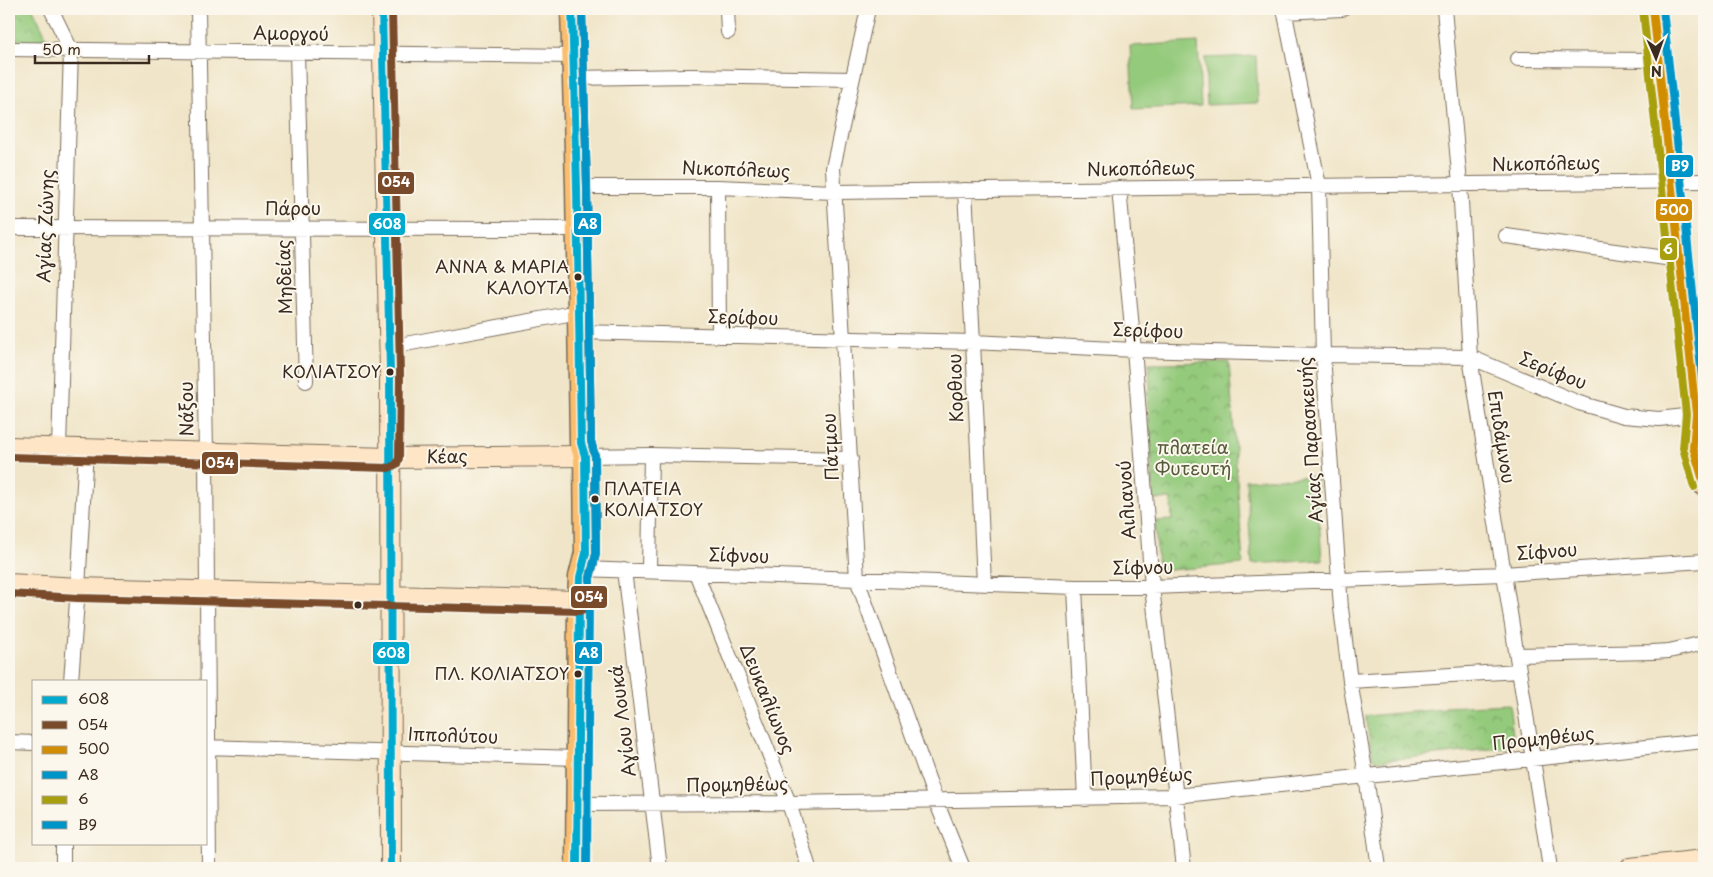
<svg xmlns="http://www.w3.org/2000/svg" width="1713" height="877" font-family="'Playpen Sans',sans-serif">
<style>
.grass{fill:#94ca7c;stroke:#687a4d}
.park{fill:url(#park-crowns);stroke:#687a4d}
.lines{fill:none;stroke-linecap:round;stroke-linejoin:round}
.street-casing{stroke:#7a6b5a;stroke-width:16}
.secondary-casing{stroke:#7a6b5a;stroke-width:22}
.primary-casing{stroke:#7a6b5a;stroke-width:25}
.street{stroke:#fff;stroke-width:14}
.secondary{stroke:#fde5c5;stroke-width:20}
.primary{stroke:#fabe6e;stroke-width:22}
.bus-1-casing{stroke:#fbf7ec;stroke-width:11}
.bus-2-casing{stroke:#fbf7ec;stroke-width:11}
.bus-3-casing{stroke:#fbf7ec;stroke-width:11}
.bus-4-casing{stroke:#fbf7ec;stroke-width:11}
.bus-5-casing{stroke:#fbf7ec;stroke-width:11}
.bus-6-casing{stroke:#fbf7ec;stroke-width:11}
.bus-1{stroke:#00a9ce;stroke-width:8}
.bus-2{stroke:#7a4b2a;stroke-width:8}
.bus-3{stroke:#d18d06;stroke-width:8}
.bus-4{stroke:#0095c8;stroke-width:8}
.bus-5{stroke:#a79f0e;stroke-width:8}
.bus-6{stroke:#0095c8;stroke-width:8}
.bus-dot{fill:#3b2a1e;stroke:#fbf7ec;stroke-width:2}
.labels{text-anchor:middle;stroke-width:4;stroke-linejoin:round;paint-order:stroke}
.bus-label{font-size:17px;fill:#3b2a1e;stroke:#fbf7ec;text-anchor:end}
.street-label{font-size:18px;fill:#3b2a1e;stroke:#fbf7ec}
.park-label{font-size:18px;fill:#565a3a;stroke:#fbf7ec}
.line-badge{stroke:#fbf7ec;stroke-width:2}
.badge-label{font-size:14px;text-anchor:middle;font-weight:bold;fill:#fff}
</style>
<defs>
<pattern id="park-crowns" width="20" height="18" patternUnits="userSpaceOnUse" patternTransform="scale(1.25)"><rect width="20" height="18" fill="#94ca7c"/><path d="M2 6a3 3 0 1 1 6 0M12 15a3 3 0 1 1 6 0" fill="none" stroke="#7aa465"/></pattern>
</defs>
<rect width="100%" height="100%" fill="#fbf7ec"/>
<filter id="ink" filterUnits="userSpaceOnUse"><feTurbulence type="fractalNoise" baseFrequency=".02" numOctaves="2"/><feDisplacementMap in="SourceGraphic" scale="10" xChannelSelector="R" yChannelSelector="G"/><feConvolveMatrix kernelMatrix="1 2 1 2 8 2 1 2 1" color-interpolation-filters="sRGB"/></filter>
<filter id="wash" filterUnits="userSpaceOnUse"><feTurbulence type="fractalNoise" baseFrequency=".0096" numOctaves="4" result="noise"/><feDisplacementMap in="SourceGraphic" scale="20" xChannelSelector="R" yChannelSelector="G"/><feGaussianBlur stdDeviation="1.12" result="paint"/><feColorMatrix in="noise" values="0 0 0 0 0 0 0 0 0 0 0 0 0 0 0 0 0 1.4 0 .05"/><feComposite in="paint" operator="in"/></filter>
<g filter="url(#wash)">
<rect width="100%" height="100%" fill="#f0e5c8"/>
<!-- grass -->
<path class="grass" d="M1198,42L1201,106L1133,109L1130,46Z
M1256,56L1258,103L1207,105L1205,58Z
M1316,476L1322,560L1252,564L1246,480Z"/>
<!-- park -->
<path class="park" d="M9,9H33L52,48H9Z
M1229,362L1243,564L1158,571L1155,521L1172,520L1171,499L1154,500L1147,391L1150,388L1149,363Z
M1509,704L1514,742L1511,747L1379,761H1375L1373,759L1365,716L1445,709V707Z"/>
</g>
<g filter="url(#ink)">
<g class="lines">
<!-- street casing -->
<g class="street-casing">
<path id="street" d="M51,9L71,50L59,448
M198,9L206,453L209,868
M727,9L728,32
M868,9L833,168L857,579L936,801L963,868
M1284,9L1319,186L1323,355L1341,608L1350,681L1366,776L1379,868
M1444,9L1460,184L1470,357L1550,868
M1285,12L1342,9
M9,49L573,56
M297,53L306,381
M1518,59L1658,60
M574,78L690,76L852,79
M577,187H718L834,192L1704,181
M718,187L719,336
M1119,188L1135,361L1152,587L1184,868
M965,190L973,342L984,584
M9,228L578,229
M1506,236L1680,260
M579,332L973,342L1134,350L1323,355L1470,357L1579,403L1624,416L1659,419L1701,414
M389,347L579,312
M585,456L651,455L851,459
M582,569L1075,587H1152L1503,574L1704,561
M624,570L660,868
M649,571L651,455
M696,573L789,803L809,868
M1075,587L1085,799
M1517,655L1652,652L1669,651L1704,643
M71,681L78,588L86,449
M1350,681L1519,671
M9,742L34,743
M206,747L578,758
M577,804L789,803L1175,796L1704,741
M63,868V843"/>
</g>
<!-- secondary casing -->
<g class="secondary-casing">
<path id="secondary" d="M382,9L390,373L391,868
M9,447L389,458L585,456
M9,584L78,588L579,601
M1630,868L1704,860"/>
</g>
<!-- primary casing -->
<g class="primary-casing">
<path id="primary" d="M572,9L577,187L581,443L585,456L586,553L580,577L579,601L577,868
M1653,9L1696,414L1693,447L1704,484"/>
</g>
<!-- street -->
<use href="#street" class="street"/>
<!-- secondary -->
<use href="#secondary" class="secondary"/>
<!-- primary -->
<use href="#primary" class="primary"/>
<!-- bus-1 casing -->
<g class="bus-1-casing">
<path id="bus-1" d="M382,9L390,373L391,868
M572,9L577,187L581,443L585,456L586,553L580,577L579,601L577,868"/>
</g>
<!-- bus-2 casing -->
<g class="bus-2-casing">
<path id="bus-2" d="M9,457L389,468L397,464L399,458L400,373L392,9
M9,594L78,598L579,611L586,608L589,602L590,578L596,554L595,456L591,441L587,187L582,9"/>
</g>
<!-- bus-3 casing -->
<g class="bus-3-casing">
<path id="bus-3" d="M1653,9L1696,414L1693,447L1704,484"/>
</g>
<!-- bus-4 casing -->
<g class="bus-4-casing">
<path id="bus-4" d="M582,9L587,187L591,441L595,456L596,554L590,578L589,601L587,868"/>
</g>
<!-- bus-5 casing -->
<g class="bus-5-casing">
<path id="bus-5" d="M1643,10L1686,414L1683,448L1694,487"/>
</g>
<!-- bus-6 casing -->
<g class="bus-6-casing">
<path id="bus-6" d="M1663,9L1704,397"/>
</g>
<!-- bus-1 -->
<use href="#bus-1" class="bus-1"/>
<!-- bus-2 -->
<use href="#bus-2" class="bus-2"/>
<!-- bus-3 -->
<use href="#bus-3" class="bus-3"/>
<!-- bus-4 -->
<use href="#bus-4" class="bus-4"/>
<!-- bus-5 -->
<use href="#bus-5" class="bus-5"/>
<!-- bus-6 -->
<use href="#bus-6" class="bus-6"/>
</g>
</g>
<!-- markers -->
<g class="bus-dot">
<circle cx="578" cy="277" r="4.5"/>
<circle cx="390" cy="372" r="4.5"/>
<circle cx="595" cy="499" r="4.5"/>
<circle cx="358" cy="605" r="4.5"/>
<circle cx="578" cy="674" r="4.5"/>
</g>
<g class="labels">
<!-- bus labels -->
<g class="bus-label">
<text x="569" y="273">ΑΝΝΑ &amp; ΜΑΡΙΑ<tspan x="569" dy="21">ΚΑΛΟΥΤΑ</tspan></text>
<text x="381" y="378">ΚΟΛΙΑΤΣΟΥ</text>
<text x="604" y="495" text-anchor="start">ΠΛΑΤΕΙΑ<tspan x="604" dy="21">ΚΟΛΙΑΤΣΟΥ</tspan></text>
<text x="569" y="680">ΠΛ. ΚΟΛΙΑΤΣΟΥ</text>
</g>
<!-- street labels -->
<g class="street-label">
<text transform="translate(291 34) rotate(1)" y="6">Αμοργού</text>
<text transform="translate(1546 164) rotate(-1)" y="6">Νικοπόλεως</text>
<text transform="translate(1141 169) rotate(-1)" y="6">Νικοπόλεως</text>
<text transform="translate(736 170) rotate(2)" y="6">Νικοπόλεως</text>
<text x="293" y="215">Πάρου</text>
<text transform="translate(46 226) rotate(-88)" y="6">Αγίας Ζώνης</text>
<text transform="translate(285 277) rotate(-92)" y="6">Μηδείας</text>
<text transform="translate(743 318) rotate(2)" y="6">Σερίφου</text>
<text transform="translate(1148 331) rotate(2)" y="6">Σερίφου</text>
<text transform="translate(1553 371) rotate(22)" y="6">Σερίφου</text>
<text transform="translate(956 388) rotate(-92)" y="6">Κορθιου</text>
<text transform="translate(187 409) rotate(-91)" y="6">Νάξου</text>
<text transform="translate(1501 437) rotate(81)" y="6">Επιδάμνου</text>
<text transform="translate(1311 440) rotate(-94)" y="6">Αγίας Παρασκευής</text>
<text transform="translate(831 447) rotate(-93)" y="6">Πάτμου</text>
<text transform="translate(447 457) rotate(-1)" y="6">Κέας</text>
<text transform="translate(1127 500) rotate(-94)" y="6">Αιλιανού</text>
<text transform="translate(1547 552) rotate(-4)" y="6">Σίφνου</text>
<text transform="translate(739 556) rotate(2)" y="6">Σίφνου</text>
<text transform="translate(1143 568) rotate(-1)" y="6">Σίφνου</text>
<text transform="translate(767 699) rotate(68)" y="6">Δευκαλίωνος</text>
<text transform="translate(623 721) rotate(-97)" y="6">Αγίου Λουκά</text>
<text transform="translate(453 736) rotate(2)" y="6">Ιππολύτου</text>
<text transform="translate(1543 739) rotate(-6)" y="6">Προμηθέως</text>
<text transform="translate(1141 777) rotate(-3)" y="6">Προμηθέως</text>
<text transform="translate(737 785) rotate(-1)" y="6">Προμηθέως</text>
</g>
<!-- park labels -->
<g class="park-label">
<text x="1193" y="454">πλατεία<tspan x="1193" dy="21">Φυτευτή</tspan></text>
</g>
</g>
<g class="line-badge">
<rect x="1665" y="154" width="29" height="24" rx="5" fill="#0095c8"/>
<rect x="377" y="171" width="38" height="24" rx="5" fill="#7a4b2a"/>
<rect x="1655" y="198" width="38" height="24" rx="5" fill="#d18d06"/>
<rect x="368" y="212" width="38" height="24" rx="5" fill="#00a9ce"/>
<rect x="573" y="212" width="29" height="24" rx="5" fill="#0095c8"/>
<rect x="1659" y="237" width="19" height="24" rx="5" fill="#a79f0e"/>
<rect x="201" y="451" width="38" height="24" rx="5" fill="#7a4b2a"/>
<rect x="570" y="585" width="38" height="24" rx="5" fill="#7a4b2a"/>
<rect x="574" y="641" width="29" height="24" rx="5" fill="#0095c8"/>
<rect x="372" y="641" width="38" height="24" rx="5" fill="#00a9ce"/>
</g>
<g class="badge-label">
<text x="1680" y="171">Β9</text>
<text x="396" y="187">054</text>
<text x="1674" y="215">500</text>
<text x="387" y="229">608</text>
<text x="588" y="229">A8</text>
<text x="1668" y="254">6</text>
<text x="220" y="468">054</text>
<text x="589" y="602">054</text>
<text x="589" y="658">A8</text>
<text x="391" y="658">608</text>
</g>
<!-- margin -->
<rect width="1713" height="877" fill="none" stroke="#fbf7ec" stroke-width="30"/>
<!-- legend -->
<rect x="32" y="680" width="175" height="165" fill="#fbf7ec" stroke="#aea59a"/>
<rect x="42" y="696" width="25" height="8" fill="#00a9ce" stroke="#aea59a"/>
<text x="78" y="704" font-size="15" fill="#3b2a1e">608</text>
<rect x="42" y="721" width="25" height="8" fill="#7a4b2a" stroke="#aea59a"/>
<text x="78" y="730" font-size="15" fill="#3b2a1e">054</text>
<rect x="42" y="746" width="25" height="8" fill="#d18d06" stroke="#aea59a"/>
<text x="78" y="754" font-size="15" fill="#3b2a1e">500</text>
<rect x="42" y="771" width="25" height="8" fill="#0095c8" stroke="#aea59a"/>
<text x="78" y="780" font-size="15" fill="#3b2a1e">A8</text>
<rect x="42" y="796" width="25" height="8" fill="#a79f0e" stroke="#aea59a"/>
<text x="78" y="804" font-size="15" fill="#3b2a1e">6</text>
<rect x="42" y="821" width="25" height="8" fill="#0095c8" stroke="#aea59a"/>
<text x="78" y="830" font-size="15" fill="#3b2a1e">Β9</text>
<!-- north arrow -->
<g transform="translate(1656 58) rotate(178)" stroke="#fbf7ec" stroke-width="4" paint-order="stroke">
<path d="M0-4L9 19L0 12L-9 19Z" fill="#3b2a1e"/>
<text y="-8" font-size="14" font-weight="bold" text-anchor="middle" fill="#3b2a1e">N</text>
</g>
<!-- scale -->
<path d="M35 55v8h114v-8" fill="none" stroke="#3b2a1e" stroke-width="2.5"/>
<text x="42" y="55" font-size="15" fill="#3b2a1e" stroke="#fbf7ec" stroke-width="4" paint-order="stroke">50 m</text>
</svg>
